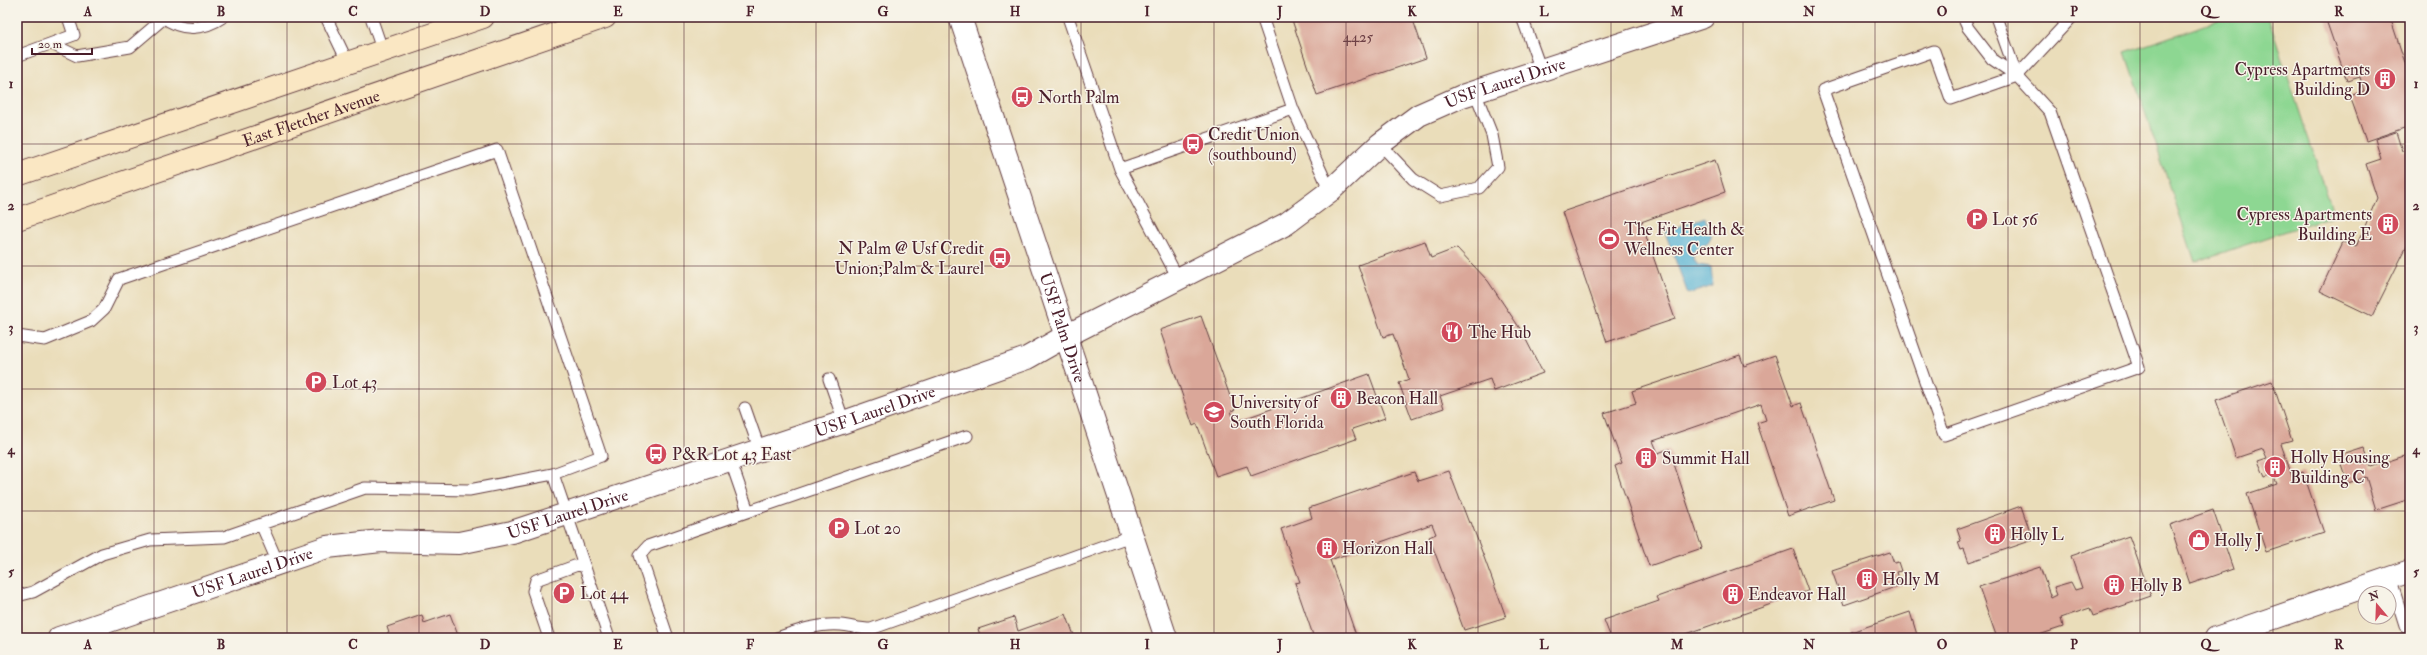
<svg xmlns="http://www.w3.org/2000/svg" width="2427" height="655" font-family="'IM FELL Double Pica',serif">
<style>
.green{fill:#8dd792;stroke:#6c7b5e}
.water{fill:#56b3d4;stroke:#506980}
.building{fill:#daa799}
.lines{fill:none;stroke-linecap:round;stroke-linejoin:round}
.service-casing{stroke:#623c40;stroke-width:13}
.minor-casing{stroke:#623c40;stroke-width:24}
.tertiary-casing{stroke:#623c40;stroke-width:24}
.secondary-casing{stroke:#623c40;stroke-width:24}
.service{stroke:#fff;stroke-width:11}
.minor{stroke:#fff;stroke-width:22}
.tertiary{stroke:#fff;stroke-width:22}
.secondary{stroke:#fae7c3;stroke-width:22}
.grid{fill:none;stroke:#4a1f2b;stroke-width:1;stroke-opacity:0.55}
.labels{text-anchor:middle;stroke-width:3;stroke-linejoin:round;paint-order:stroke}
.number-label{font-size:15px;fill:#6e4146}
.poi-label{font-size:17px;fill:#4a1f2b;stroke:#f7f3e8;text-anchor:start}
.street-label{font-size:17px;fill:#4a1f2b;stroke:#f7f3e8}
.neatline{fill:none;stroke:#4a1f2b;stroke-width:1.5}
.grid-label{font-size:13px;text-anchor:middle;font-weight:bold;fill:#4a1f2b}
</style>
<rect width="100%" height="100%" fill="#f7f3e8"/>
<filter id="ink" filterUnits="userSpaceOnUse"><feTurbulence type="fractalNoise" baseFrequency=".025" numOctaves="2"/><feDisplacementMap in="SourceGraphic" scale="8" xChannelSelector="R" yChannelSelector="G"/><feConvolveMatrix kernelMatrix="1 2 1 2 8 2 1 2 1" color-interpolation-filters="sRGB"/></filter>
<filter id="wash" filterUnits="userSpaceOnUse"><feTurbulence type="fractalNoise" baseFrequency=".012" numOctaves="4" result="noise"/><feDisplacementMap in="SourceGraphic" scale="16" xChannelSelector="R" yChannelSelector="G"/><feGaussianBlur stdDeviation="0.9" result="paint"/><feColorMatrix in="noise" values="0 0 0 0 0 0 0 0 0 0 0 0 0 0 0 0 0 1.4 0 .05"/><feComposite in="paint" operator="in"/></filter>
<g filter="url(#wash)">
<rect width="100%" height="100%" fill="#eaddba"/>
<!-- green -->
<path class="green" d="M2229,17H2268L2334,215L2195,262L2125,52Z"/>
<!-- water -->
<path class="water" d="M1705,217L1711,237L1707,244L1698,247L1693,251V259L1698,265L1711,267L1713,286L1688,294L1665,232Z"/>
<g id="blocks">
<!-- building -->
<path class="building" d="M1291,17H1412L1426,58L1317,95Z
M2325,17H2390L2410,78V126L2366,141L2350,96L2364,91L2360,77L2347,81Z
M2396,132L2402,151L2410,149V240L2372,316L2320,291L2343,242L2356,247L2377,198L2366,164L2381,159L2375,139Z
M1715,160L1725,192L1641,222L1675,319L1607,342L1562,212Z
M1425,241L1431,258L1457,248L1488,281L1521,330L1543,373L1494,391L1490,379L1440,396L1444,408L1412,419L1399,383L1409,379L1393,334L1383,337L1358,265Z
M1201,316L1235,410L1231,411L1235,422L1369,374L1385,418L1352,429L1356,439L1251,476L1247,466L1216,476L1197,424L1193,426L1160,330Z
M1740,355L1744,366L1775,355L1793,406L1801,403L1834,500L1788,516L1757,423L1766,420L1761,404L1653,441L1658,453L1669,449L1702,548L1649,566L1615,466L1622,463L1604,413L1636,403L1632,391Z
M2272,381L2292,441L2281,444L2292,476L2303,472L2324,533L2266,552L2247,494L2277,484L2273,474L2265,477L2258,461L2267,458L2263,449L2236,458L2216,400Z
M2364,448L2371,467L2410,454V499L2376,510L2366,477L2348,483L2339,456Z
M1449,471L1469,523L1471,522L1506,617L1464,630L1429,537L1436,534L1432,524L1330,560L1357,638H1314L1295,583L1300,582L1281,529L1312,518L1309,508L1414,472L1418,481Z
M2021,506L2033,540L1969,562L1964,549L1961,550L1958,542L1961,541L1957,529Z
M2213,510L2233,569L2190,584L2170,525Z
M2129,536L2151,596L2093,616L2090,608L2072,614L2061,618L2063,627L2030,638H1997L1979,587L2040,567L2051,598L2057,595L2054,587L2071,582L2075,590L2082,588L2071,556Z
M1793,549L1808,591L1675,638L1673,634L1662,638H1611L1604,620L1659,601L1657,597Z
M1890,552L1894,563L1898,562L1901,571L1897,572L1901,585L1844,605L1832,571Z
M1910,612L1918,638H1853L1851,632Z
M450,614L459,638H386L385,635L389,633L387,627L422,615L424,623Z
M1066,614L1075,638H981L978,629L1014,617L1018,631Z"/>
</g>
</g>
<g filter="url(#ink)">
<use href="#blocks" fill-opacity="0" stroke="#623c40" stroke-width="1"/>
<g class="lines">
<!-- service casing -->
<g class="service-casing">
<path id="service" d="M163,17C182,32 204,30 223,17
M326,17L348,63
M371,17L383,52
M1068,17L1120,169L1179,280
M1262,17L1293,109L1330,191
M1522,17L1541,70
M1963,17L1968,28L1992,59L2017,76L2050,112L2139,367L1944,435L1823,90L1934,51L1951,99L2017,76L2072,17
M1996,17L2017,76
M52,44L77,56L130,47L164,18
M17,56L74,35L68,17
M1380,144L1413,179L1440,196L1479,188L1498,167L1492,135L1475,92
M1120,169L1293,109
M17,336L45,340L91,321L104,309L119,279L497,150L601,456L553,474
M829,379L844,422
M745,408L759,448
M730,459L748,511
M261,524L278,563
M2390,578L2405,626
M17,596L33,592L102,554L150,540L224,537L365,488L469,490L553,474L609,638
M549,638L533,591L536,580L583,563
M668,638L640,555L648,546L967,436
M777,638C797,631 819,623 841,625C851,626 860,629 871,629L1131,536"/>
</g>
<!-- minor casing -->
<g class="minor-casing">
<g id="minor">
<path id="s1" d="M59,638L327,547L381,541L459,543L512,532L844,422L1027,358L1064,337L1286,224L1330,191L1380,144L1419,115L1462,96L1703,17"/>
</g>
</g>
<!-- tertiary casing -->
<g class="tertiary-casing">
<g id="tertiary">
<path id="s2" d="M960,17L1166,638"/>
<path d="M2216,638L2410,571"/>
</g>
</g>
<!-- secondary casing -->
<g class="secondary-casing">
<g id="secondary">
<path d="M17,175L483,17"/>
<path id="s3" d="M17,219L605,17"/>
</g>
</g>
<!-- service -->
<use href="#service" class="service"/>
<!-- minor -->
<use href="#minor" class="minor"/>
<!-- tertiary -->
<use href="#tertiary" class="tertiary"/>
<!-- secondary -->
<use href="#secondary" class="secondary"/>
</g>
</g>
<!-- grid -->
<path class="grid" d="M154,17V638M287,17V638M419,17V638M552,17V638M684,17V638M816,17V638M949,17V638M1081,17V638M1214,17V638M1346,17V638M1478,17V638M1611,17V638M1743,17V638M1875,17V638M2008,17V638M2140,17V638M2273,17V638M17,144H2410M17,266H2410M17,389H2410M17,511H2410"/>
<!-- icons -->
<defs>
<g id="building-disc" transform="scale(1.15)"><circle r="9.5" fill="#d1495b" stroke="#f7f3e8"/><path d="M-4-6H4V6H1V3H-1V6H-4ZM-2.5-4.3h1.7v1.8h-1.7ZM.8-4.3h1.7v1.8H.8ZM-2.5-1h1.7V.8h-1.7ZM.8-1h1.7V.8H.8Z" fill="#fff"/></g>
<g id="bus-disc" transform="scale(1.15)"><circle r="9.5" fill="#d1495b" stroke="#f7f3e8"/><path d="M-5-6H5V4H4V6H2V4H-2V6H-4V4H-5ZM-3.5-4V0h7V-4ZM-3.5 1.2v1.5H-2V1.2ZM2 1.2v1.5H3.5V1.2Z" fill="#fff"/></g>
<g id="parking-disc" transform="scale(1.15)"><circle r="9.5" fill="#d1495b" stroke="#f7f3e8"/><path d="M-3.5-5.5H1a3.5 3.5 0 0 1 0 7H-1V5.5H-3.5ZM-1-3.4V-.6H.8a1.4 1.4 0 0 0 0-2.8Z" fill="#fff"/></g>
<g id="stadium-disc" transform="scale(1.15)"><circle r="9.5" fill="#d1495b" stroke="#f7f3e8"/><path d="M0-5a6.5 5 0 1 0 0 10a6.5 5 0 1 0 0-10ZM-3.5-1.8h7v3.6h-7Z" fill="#fff"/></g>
<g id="restaurant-disc" transform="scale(1.15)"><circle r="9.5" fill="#d1495b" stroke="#f7f3e8"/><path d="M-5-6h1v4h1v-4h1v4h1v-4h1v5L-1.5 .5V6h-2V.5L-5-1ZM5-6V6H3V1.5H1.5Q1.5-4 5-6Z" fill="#fff"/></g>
<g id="university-disc" transform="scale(1.15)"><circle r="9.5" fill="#d1495b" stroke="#f7f3e8"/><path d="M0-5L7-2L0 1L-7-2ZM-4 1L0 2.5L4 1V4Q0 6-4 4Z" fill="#fff"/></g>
<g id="shop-disc" transform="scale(1.15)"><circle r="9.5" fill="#d1495b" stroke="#f7f3e8"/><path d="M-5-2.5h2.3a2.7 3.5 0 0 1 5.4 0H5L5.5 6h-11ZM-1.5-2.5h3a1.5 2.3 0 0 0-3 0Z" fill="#fff"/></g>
</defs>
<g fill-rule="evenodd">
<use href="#building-disc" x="2385" y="79"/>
<use href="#bus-disc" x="1022" y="97"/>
<use href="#bus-disc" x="1193" y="144"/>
<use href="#parking-disc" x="1977" y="219"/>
<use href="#building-disc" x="2388" y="224"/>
<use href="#stadium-disc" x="1609" y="239"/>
<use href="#bus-disc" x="1000" y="258"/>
<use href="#restaurant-disc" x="1452" y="332"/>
<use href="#parking-disc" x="316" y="382"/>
<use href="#building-disc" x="1341" y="398"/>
<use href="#university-disc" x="1214" y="412"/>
<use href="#bus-disc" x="656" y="454"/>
<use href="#building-disc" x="1646" y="458"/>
<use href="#building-disc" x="2275" y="467"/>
<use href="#parking-disc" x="839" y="528"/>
<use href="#building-disc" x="1995" y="534"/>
<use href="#shop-disc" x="2199" y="540"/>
<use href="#building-disc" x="1327" y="548"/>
<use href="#building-disc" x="1867" y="579"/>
<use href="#building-disc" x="2114" y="585"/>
<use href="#parking-disc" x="564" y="593"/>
<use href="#building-disc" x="1733" y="594"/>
</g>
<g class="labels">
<!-- number labels -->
<g class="number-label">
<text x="1358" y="42">4425</text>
</g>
<!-- poi labels -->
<g class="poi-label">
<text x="2370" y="75" text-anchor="end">Cypress Apartments<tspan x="2370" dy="20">Building D</tspan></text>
<text x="1038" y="103">North Palm</text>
<text x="1208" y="140">Credit Union<tspan x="1208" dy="20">(southbound)</tspan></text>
<text x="2372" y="220" text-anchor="end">Cypress Apartments<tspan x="2372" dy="20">Building E</tspan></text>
<text x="1992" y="225">Lot 56</text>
<text x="1624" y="235">The Fit Health &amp;<tspan x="1624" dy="20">Wellness Center</tspan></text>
<text x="984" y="254" text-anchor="end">N Palm @ Usf Credit<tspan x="984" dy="20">Union;Palm &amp; Laurel</tspan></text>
<text x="1468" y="338">The Hub</text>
<text x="332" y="388">Lot 43</text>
<text x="1356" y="404">Beacon Hall</text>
<text x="1230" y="408">University of<tspan x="1230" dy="20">South Florida</tspan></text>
<text x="672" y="460">P&amp;R Lot 43 East</text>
<text x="2290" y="463">Holly Housing<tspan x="2290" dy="20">Building C</tspan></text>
<text x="1662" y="464">Summit Hall</text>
<text x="854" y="534">Lot 20</text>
<text x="2010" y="540">Holly L</text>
<text x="2214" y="546">Holly J</text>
<text x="1342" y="554">Horizon Hall</text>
<text x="1882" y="585">Holly M</text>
<text x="2130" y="591">Holly B</text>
<text x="580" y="599">Lot 44</text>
<text x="1748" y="600">Endeavor Hall</text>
</g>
<!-- street labels -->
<g class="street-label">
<text dy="6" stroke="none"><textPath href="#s1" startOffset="1569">USF Laurel Drive</textPath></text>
<text dy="6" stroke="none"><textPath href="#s3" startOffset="311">East Fletcher Avenue</textPath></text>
<text dy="6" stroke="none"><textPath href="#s2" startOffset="327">USF Palm Drive</textPath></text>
<text dy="6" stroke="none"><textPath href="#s1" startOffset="852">USF Laurel Drive</textPath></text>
<text dy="6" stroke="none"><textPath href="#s1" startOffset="528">USF Laurel Drive</textPath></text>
<text dy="6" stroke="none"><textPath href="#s1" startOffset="204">USF Laurel Drive</textPath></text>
</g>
</g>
<!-- margin -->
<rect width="2427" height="655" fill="none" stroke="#f7f3e8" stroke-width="44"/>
<!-- north arrow -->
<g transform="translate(2377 605) rotate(341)"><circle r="19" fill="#f7f3e8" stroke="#b29e9c"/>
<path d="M0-3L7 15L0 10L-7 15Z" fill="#d1495b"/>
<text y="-6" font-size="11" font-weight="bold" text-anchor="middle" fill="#4a1f2b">N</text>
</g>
<!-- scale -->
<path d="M32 48v6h60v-6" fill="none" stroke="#4a1f2b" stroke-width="2"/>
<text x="38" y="48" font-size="12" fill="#4a1f2b" stroke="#f7f3e8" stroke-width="3" paint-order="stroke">20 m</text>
<rect x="22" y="22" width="2383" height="611" class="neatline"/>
<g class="grid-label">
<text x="88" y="16">A</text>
<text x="221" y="16">B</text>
<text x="353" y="16">C</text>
<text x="485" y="16">D</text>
<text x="618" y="16">E</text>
<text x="750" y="16">F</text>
<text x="883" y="16">G</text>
<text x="1015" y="16">H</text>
<text x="1147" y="16">I</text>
<text x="1280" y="16">J</text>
<text x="1412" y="16">K</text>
<text x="1544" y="16">L</text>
<text x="1677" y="16">M</text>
<text x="1809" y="16">N</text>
<text x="1942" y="16">O</text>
<text x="2074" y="16">P</text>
<text x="2206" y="16">Q</text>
<text x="2339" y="16">R</text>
<text x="11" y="88">1</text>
<text x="2416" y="88">1</text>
<text x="11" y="210">2</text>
<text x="2416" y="210">2</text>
<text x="11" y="332">3</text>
<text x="2416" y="332">3</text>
<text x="11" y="454">4</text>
<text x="2416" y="454">4</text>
<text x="11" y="576">5</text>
<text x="2416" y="576">5</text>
<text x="88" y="649">A</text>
<text x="221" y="649">B</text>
<text x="353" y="649">C</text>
<text x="485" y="649">D</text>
<text x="618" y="649">E</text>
<text x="750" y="649">F</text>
<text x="883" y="649">G</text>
<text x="1015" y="649">H</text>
<text x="1147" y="649">I</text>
<text x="1280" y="649">J</text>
<text x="1412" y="649">K</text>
<text x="1544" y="649">L</text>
<text x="1677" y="649">M</text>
<text x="1809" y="649">N</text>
<text x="1942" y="649">O</text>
<text x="2074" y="649">P</text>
<text x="2206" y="649">Q</text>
<text x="2339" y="649">R</text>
</g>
</svg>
